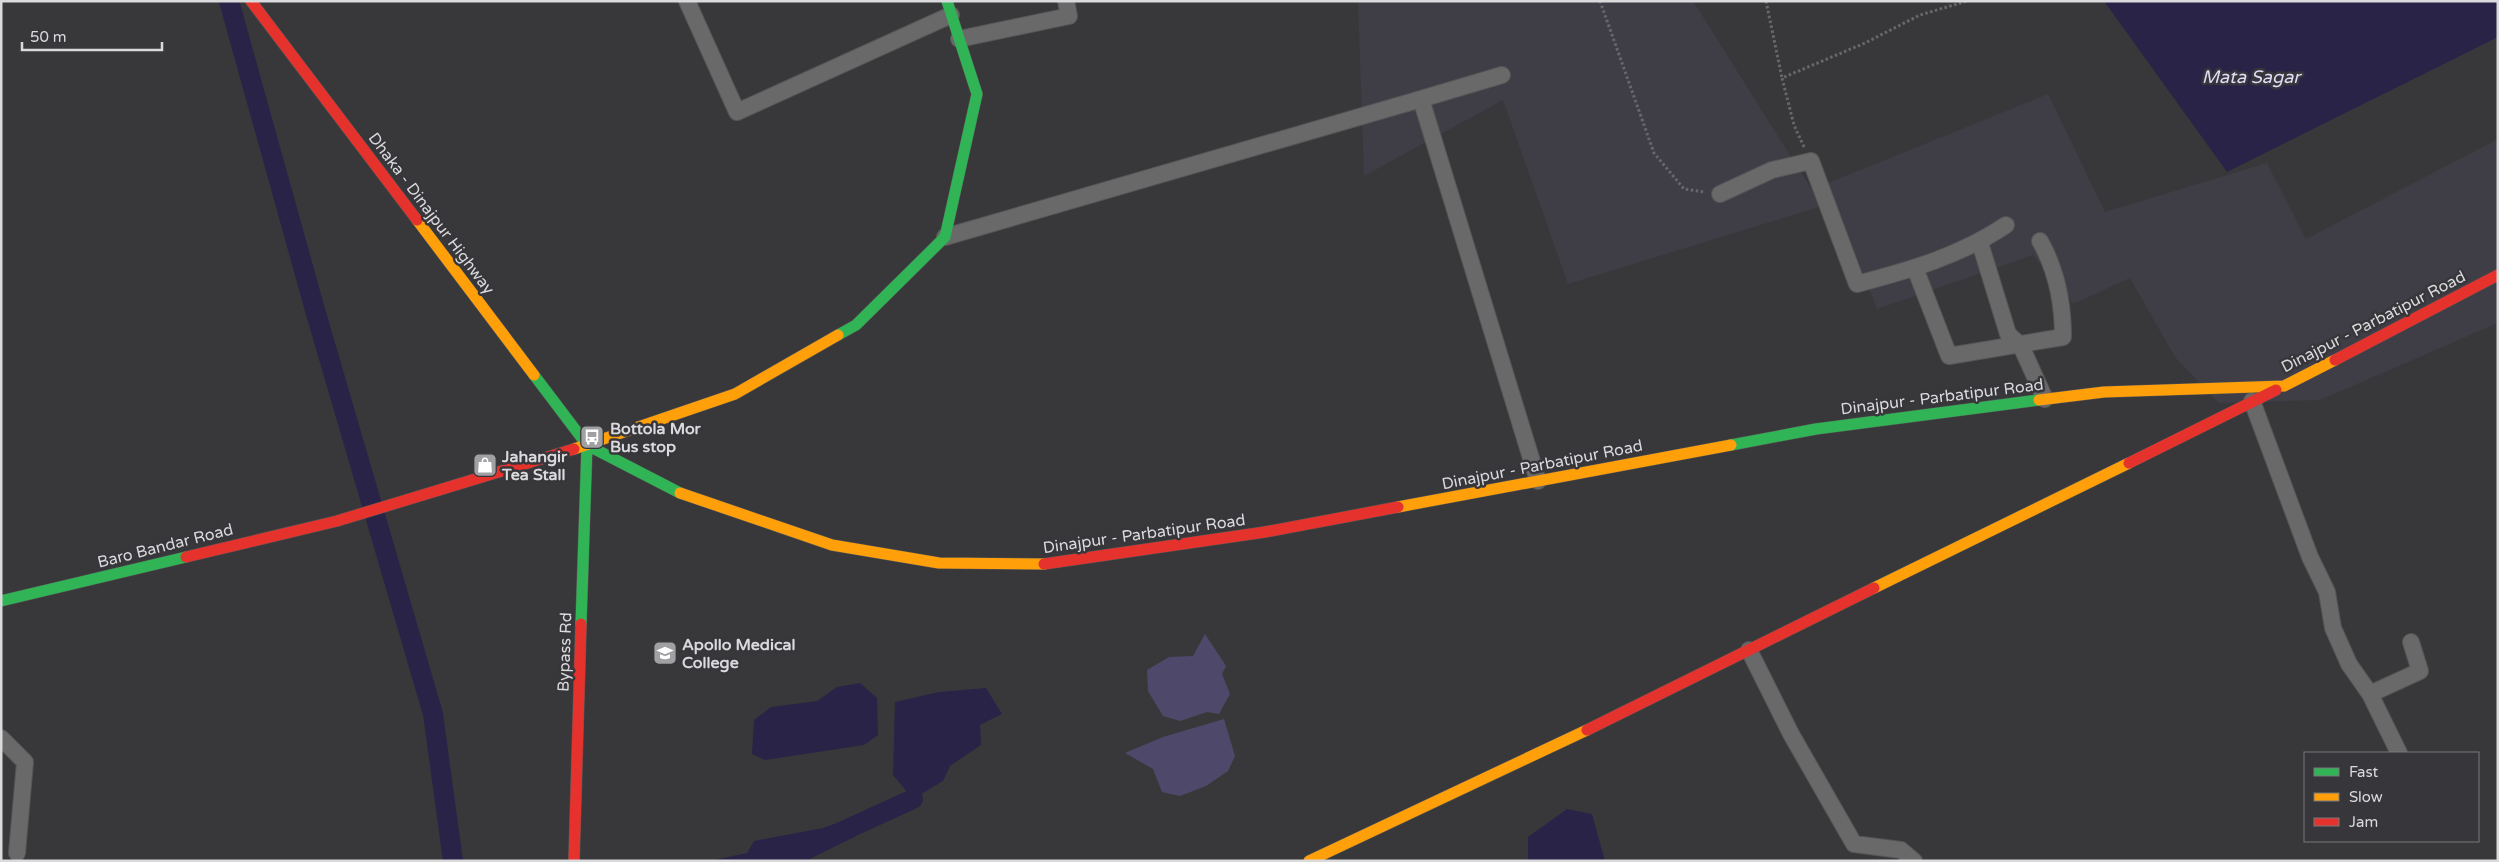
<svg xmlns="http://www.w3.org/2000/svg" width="2499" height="862" font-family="'Varela Round',sans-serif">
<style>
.built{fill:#3f3e47}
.green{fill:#4e496a}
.water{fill:#292348}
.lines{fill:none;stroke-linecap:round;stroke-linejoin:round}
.canal{stroke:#292348;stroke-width:20}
.street-casing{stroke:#555556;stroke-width:18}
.fast-casing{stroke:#555556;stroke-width:12}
.slow-casing{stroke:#555556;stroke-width:12}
.jam-casing{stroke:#555556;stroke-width:12}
.path{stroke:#68686a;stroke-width:3;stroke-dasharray:2.5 2.5;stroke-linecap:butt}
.street{stroke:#69696a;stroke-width:16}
.fast{stroke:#30b455;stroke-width:11}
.slow{stroke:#ff9f0a;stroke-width:11}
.jam{stroke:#e5322d;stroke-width:11}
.labels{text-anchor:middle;stroke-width:5;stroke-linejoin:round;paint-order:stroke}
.street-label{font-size:16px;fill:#dadadd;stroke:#37373b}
.poi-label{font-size:16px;font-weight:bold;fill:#dadadd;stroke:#37373b;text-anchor:start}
.water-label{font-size:18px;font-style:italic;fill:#dfdcfa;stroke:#37373b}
</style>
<rect width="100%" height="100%" fill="#38383a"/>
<!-- built -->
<path class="built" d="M1358,1H1693L1822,206L1568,284L1503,100L1364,176Z
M2048,94L2105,212L2267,163L2306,239L2498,139V323L2320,400L2219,403L2175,357L2130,278L2073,304L2033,255L1877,309L1828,183Z"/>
<!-- green -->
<path class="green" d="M1205,634L1226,666L1222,674L1230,694L1219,714L1207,712L1180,721L1163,716L1148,691L1147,670L1169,657L1193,656Z
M1224,719L1235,756L1228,771L1206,786L1180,796L1162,792L1153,769L1125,753L1163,737Z"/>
<!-- water -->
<path class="water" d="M2104,1H2498V37L2227,172Z
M860,683L877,698L878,735L864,745L765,760L752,754L754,720L771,707L817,701L837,687Z
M986,688L1002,714L980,725L981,745L950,766L943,781L913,799L893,775L895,702L939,692Z
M1567,809L1592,814L1605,861H1528V837Z
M855,817L856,836L806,861H709L747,853L754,841L823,828Z"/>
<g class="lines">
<!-- canal -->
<path class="canal" d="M229,1L315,310L433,714L453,861
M832,836L913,799"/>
<!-- street casing -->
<g class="street-casing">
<path id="street" d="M687,1L737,112L951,15
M959,39L1069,16L1066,1
M1421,99L1502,75
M1720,194L1772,170L1811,161L1857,284C1910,270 1960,256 2006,225
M945,237L1421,99L1538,481
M1980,243L2008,334L2021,346L2045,399
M1915,268L1949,356L2063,337C2063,303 2057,271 2040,241
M2252,401L2310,557L2327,592L2333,628L2349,664L2370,694L2399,753
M1749,650L1791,734L1854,844L1901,850L1914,861
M2370,694L2420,671L2411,642
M1,738L25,762L17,853"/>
</g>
<!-- fast casing -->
<g class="fast-casing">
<path id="fast" d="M838,335L856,325L945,237L977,94L947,1
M534,375L587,445L680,493
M1731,445L1816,429L2039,400
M1,601L186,557
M581,624L587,445"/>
</g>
<!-- slow casing -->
<g class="slow-casing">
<path id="slow" d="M417,220L534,375
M2039,400L2104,392L2284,386L2335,360
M574,449L735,394L838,335
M680,493L832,545L939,563L1044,564
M1398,507L1731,445
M1874,588L2129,463
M1309,861L1587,730"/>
</g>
<!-- jam casing -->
<g class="jam-casing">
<path id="jam" d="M251,1L417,220
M2335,360L2498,275
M2129,463L2276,390
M186,557L337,521L574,449
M1044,564L1265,532L1398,507
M1587,730L1874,588
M574,861L581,624"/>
</g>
<!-- path -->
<path class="path" d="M1600,1L1654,153L1684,189L1705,192
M1766,1L1782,78
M1804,147L1794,125L1782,78L1865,43L1920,15L1967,1"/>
<!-- street -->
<use href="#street" class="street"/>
<!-- fast -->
<use href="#fast" class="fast"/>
<!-- slow -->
<use href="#slow" class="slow"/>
<!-- jam -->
<use href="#jam" class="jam"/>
</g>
<!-- icons -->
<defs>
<g id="bus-square" transform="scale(1.25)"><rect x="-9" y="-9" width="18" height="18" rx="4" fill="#a1a1a4" stroke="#37373b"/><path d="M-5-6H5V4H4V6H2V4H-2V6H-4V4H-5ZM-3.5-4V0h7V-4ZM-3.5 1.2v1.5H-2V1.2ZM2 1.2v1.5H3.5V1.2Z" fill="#fff"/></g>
<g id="shop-square" transform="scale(1.25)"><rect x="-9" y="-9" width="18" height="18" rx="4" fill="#a1a1a4" stroke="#37373b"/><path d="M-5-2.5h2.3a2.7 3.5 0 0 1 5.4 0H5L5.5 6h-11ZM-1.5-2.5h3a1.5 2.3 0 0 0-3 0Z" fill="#fff"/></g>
<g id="university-square" transform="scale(1.25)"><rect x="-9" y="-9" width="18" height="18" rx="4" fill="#a1a1a4" stroke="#37373b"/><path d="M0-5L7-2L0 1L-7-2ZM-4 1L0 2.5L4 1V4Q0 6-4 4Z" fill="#fff"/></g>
</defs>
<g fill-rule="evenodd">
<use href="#bus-square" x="592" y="437"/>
<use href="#shop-square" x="485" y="465"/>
<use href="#university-square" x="665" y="653"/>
</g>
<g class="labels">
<!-- street labels -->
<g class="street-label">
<text transform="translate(432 213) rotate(53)" y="6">Dhaka - Dinajpur Highway</text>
<text transform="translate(2373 321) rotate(-27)" y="6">Dinajpur - Parbatipur Road</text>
<text transform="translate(1942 396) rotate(-7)" y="6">Dinajpur - Parbatipur Road</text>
<text transform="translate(1542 464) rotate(-11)" y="6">Dinajpur - Parbatipur Road</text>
<text transform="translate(1144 533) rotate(-8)" y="6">Dinajpur - Parbatipur Road</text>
<text transform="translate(165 545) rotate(-14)" y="6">Baro Bandar Road</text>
<text transform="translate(564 652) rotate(-88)" y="6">Bypass Rd</text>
</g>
<!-- poi labels -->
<g class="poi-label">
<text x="610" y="434">Bottola Mor<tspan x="610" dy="18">Bus stop</tspan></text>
<text x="502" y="462">Jahangir<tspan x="502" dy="18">Tea Stall</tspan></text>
<text x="682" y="650">Apollo Medical<tspan x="682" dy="18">College</tspan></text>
</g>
<!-- water labels -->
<g class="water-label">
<text x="2251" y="83">Mata Sagar</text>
</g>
</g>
<!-- border -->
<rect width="2499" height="862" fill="none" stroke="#dadadd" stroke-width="5"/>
<!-- legend -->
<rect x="2304" y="752" width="175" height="90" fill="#37373b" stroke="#78787c"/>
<rect x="2314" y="768" width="25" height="8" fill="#30b455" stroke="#78787c"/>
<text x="2349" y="777" font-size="15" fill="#dadadd">Fast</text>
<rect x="2314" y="793" width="25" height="8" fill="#ff9f0a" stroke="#78787c"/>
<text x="2349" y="802" font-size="15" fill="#dadadd">Slow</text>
<rect x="2314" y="818" width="25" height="8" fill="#e5322d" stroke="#78787c"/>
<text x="2349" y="827" font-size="15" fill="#dadadd">Jam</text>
<!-- scale -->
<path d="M22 42v8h140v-8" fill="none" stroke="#dadadd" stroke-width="2.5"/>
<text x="30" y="42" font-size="15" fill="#dadadd" stroke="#37373b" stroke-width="4" paint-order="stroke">50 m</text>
</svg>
